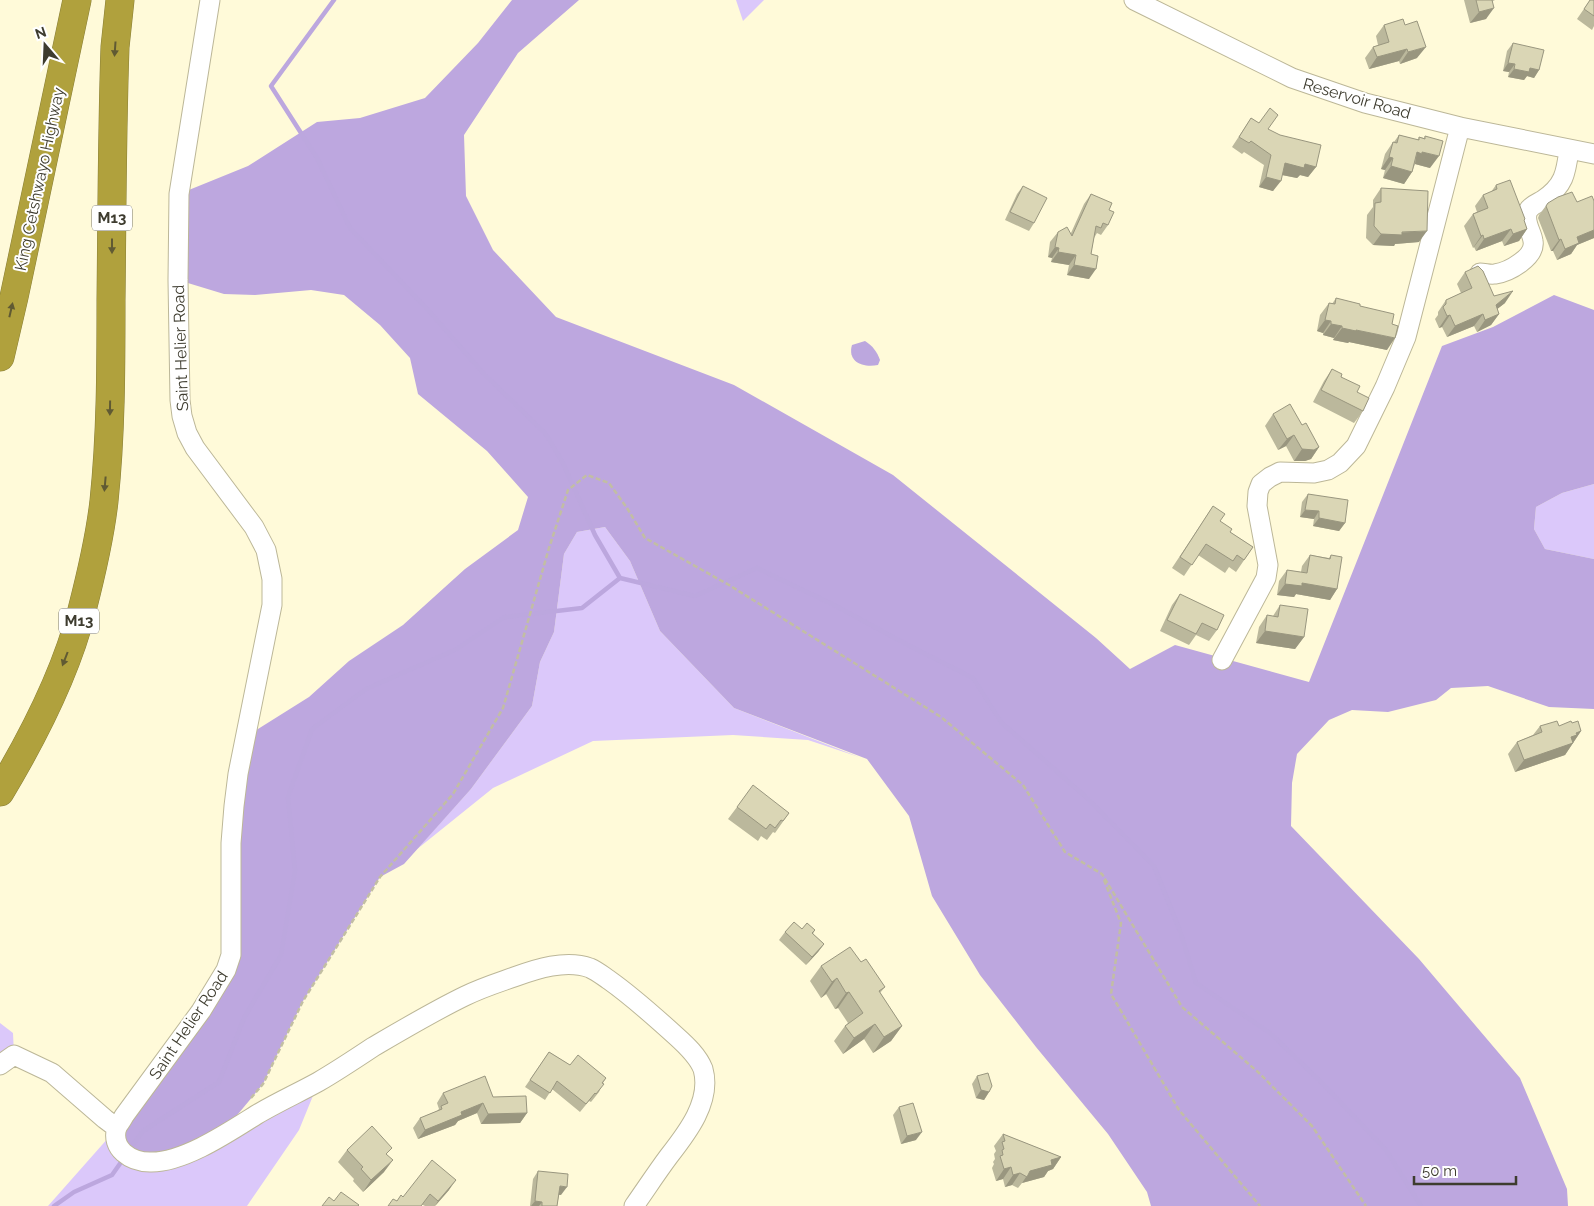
<svg xmlns="http://www.w3.org/2000/svg" width="1594" height="1206" font-family="Raleway,sans-serif">
<style>
.green{fill:#dbc8fa}
.forest{fill:#bda7df}
.water{fill:#bca7de}
.lines{fill:none;stroke-linecap:round;stroke-linejoin:round}
.stream{stroke:#bca7de;stroke-width:4.5}
.minor-casing{stroke:#bcb798;stroke-width:21}
.highway-casing{stroke:#887e38;stroke-width:29}
.path{stroke:#c2bea3;stroke-width:2.5;stroke-dasharray:5 2.5;stroke-linecap:butt}
.minor{stroke:#fff;stroke-width:19}
.highway{stroke:#b0a13d;stroke-width:28}
.wall{fill:#bbb89c}
.shaded-wall{fill:#99967f}
.building{fill:#dad6b5;stroke:#99967f}
.oneway{fill:#605a33}
.labels{text-anchor:middle;stroke-width:4;stroke-linejoin:round;paint-order:stroke}
.shield{fill:#fff;stroke:#78766d;stroke-width:1}
.shield-label{font-size:15px;font-weight:bold;fill:#3e3c2f}
.street-label{font-size:16px;fill:#3e3c2f;stroke:#fff}
</style>
<rect width="100%" height="100%" fill="#fffad9"/>
<!-- green -->
<path class="green" d="M736,0H764L743,21Z
M1594,484V559L1545,549L1534,529L1536,507L1562,493Z
M605,527L630,561L660,631L734,708L859,757L808,740L733,735L593,741L493,788L416,850L471,789L532,706L540,662L554,632L564,554L577,532Z
M0,1023L13,1033L14,1055L0,1065Z
M319,1081L299,1130L247,1206H48L117,1128L140,1161Z"/>
<!-- forest -->
<path class="forest" d="M512,0H579L518,53L464,135L466,196L493,250L556,317L734,385L893,475L1096,638L1130,669L1175,645L1309,682L1442,346L1493,327L1554,295L1594,310V484L1562,493L1536,507L1534,529L1545,549L1594,559V709L1549,707L1488,686L1451,688L1436,700L1388,712L1352,710L1329,720L1297,754L1292,783L1291,826L1419,959L1520,1078L1567,1189L1568,1206H1151L1147,1192L1108,1134L1036,1047L980,975L932,896L909,816L867,759L734,708L660,631L630,561L605,527L577,532L564,554L554,632L540,662L532,706L471,789L404,864L380,877L303,1001L263,1084L218,1138L191,1151L130,1158L117,1128L226,970L245,737L309,697L349,661L403,625L465,569L518,530L528,497L487,451L418,394L410,358L380,325L344,295L311,290L255,295L224,294L178,280L179,194L248,166L317,122L360,118L425,98L478,43Z"/>
<!-- water -->
<path class="water" d="M865,341C873,346 877,352 880,360L878,365C863,368 847,362 852,345Z"/>
<g class="lines">
<!-- stream -->
<path class="stream" d="M334,0L271,86L317,158L350,228L428,310L485,375L545,433L562,461L595,535L620,578L695,596L757,568L832,604L908,645L973,678L1001,722L1088,799L1154,866L1180,931L1196,983L1270,1033L1320,1081L1386,1150L1421,1206
M129,1150L143,1131L219,1082L244,1018L281,955L295,871L288,797L312,729L366,689L457,649L505,617L582,608L620,578
M54,1206L74,1192L112,1175L124,1158"/>
<!-- minor casing -->
<g class="minor-casing">
<path id="minor" d="M210,0L179,194L178,280L180,400L182,416L187,433L195,448L254,527L266,550L272,579V605L238,774L234,806L231,843V955L226,970L201,1011L124,1116C122,1120 119,1124 117,1127C110,1149 131,1162 150,1162C183,1163 229,1132 256,1115C276,1103 298,1093 318,1082C337,1071 355,1059 373,1047C402,1030 434,1011 465,996C481,988 497,983 514,977C536,969 566,959 590,968C597,971 603,976 609,980C633,997 654,1016 676,1036C686,1045 698,1056 703,1069C712,1101 687,1133 669,1156C657,1172 646,1189 634,1206
M1134,0L1292,78L1365,103L1460,127L1594,154
M1480,273C1485,273 1490,275 1495,274C1509,272 1536,257 1533,241C1532,232 1523,221 1528,211C1531,205 1538,203 1543,200C1564,186 1566,173 1569,150
M1222,660L1266,578L1268,565L1257,506L1258,492L1261,484L1270,477L1280,472L1314,473L1328,470L1340,463L1356,446L1385,387L1406,337L1460,127
M0,1065L14,1055L52,1073L105,1119L117,1128"/>
</g>
<!-- highway casing -->
<g class="highway-casing">
<path id="highway" d="M0,357L14,297L77,0
M0,792C33,737 66,673 82,610C91,575 100,537 104,501C111,434 111,368 111,301C112,216 112,132 115,47L120,0"/>
</g>
<!-- path -->
<path class="path" d="M1104,880L1121,923L1111,994L1179,1110L1260,1206
M251,1098L263,1084L303,1001L380,877L453,794L503,708L549,548L568,490L587,475L609,483L627,508L645,538L729,585L941,717L1023,785L1065,852L1102,874L1182,1007L1258,1072L1312,1126L1366,1206"/>
<!-- minor -->
<use href="#minor" class="minor"/>
<!-- highway -->
<use href="#highway" class="highway"/>
</g>
<!-- wall -->
<path class="wall" d="M1464,0H1495L1493,1L1486,19L1470,23Z
M1590,0H1594V26L1592,30L1577,19Z
M1384,25L1417,58L1400,64L1399,61L1369,69L1365,58L1373,47L1378,45L1376,36Z
M1513,43L1539,70L1534,78L1527,76L1524,80L1508,77L1509,72L1503,71L1507,51Z
M1251,118L1268,129L1316,167L1308,177L1300,175L1297,178L1282,175L1273,191L1259,187L1264,165L1244,152L1242,154L1232,147Z
M1399,135L1418,140L1419,137L1424,138L1425,136L1430,168L1415,164L1412,172L1404,184L1383,178L1385,170L1381,169L1385,154L1393,142H1394Z
M1496,185L1524,221L1527,229L1519,241L1504,246L1502,241L1476,251L1474,247L1473,248L1464,226L1473,214L1477,212L1475,206L1483,195L1491,192Z
M1023,186L1034,223L1029,231L1005,220L1017,194Z
M1381,188L1419,242L1395,244L1394,246L1373,245L1366,238L1367,215L1373,207V200Z
M1091,194L1109,210L1108,225L1101,235L1097,233L1094,238L1091,254L1089,279L1067,275L1069,265L1051,262L1052,258L1048,257L1050,242L1058,232L1071,233L1084,204Z
M1594,201V238L1577,245L1571,254L1557,260L1553,251H1551L1538,218L1539,215L1548,203L1577,202Z
M1465,272L1494,296L1505,303L1497,309L1499,314L1491,325L1477,332L1474,326L1447,337L1442,327L1439,328L1435,319L1438,315V312L1446,300L1461,293L1457,284Z
M1336,298L1360,306L1387,350L1349,342L1348,343L1333,340L1334,338L1323,335V333L1317,331L1320,315L1329,303L1332,304Z
M1332,369L1357,392L1363,411L1354,423L1313,402L1324,381Z
M1273,414L1302,425L1319,447L1311,459L1305,461H1294L1286,446L1278,450L1265,426Z
M1308,494L1345,523L1339,531L1313,526L1314,519L1300,517L1302,502Z
M1213,506L1220,521L1230,532L1253,547L1236,572L1229,567L1225,573L1198,555L1184,576L1172,568Z
M1310,555L1329,558L1331,555L1337,589L1330,600L1296,594L1294,597L1277,595L1279,581L1287,570L1301,572L1302,566Z
M1180,594L1217,630L1209,641L1196,635L1189,645L1160,631L1172,605Z
M1280,605L1304,637L1295,649L1256,643L1259,627L1267,615L1273,616Z
M1572,723L1581,731L1565,755L1515,772L1508,754L1517,742L1533,735L1540,726H1559Z
M737,807L789,813L775,833L773,832L767,840L761,836L758,841L728,819Z
M802,929L815,930L813,934L824,944L818,952L806,965L779,940L785,932Z
M861,962L885,987L880,993L902,1026L891,1041L873,1053L864,1039L843,1054L834,1041L845,1026L848,1023L838,1008L835,1009L826,994L821,998L810,981L821,966Z
M549,1052L570,1065L606,1078L603,1083L599,1092L591,1102L589,1101L580,1112L552,1089L545,1100L525,1087Z
M977,1076L989,1092L984,1100L976,1098L972,1084Z
M443,1093L493,1097L527,1113L520,1123L481,1124L477,1113L458,1121L455,1125L418,1139L413,1128L420,1118L437,1111L439,1109L437,1103Z
M899,1107L916,1140L901,1144L893,1115Z
M1003,1134L1061,1157L1053,1169L1048,1171L1044,1177L1022,1183L1018,1188L1012,1185L1005,1187L1003,1179L996,1181L992,1168L994,1164L993,1162L995,1159L994,1154L996,1151L994,1146Z
M347,1150L388,1155L384,1172L363,1192L353,1181L354,1179L338,1162Z
M538,1171L561,1195H559L557,1206H530L533,1179Z
M449,1190L435,1206H425L423,1205L397,1201L403,1197Z"/>
<!-- shaded-wall -->
<path class="shaded-wall" d="M1494,8L1486,19L1470,23L1479,12Z
M1426,47L1417,58L1400,64L1408,52Z
M1407,49L1399,61L1369,69L1377,57Z
M1508,63L1515,64L1509,72L1503,71Z
M1530,68L1539,70L1534,78L1527,76L1524,80L1508,77L1514,69Z
M1417,152H1422L1439,156L1430,168L1415,164Z
M1389,157L1393,158L1385,170L1381,169Z
M1285,163L1305,164L1316,167L1308,177L1300,175L1297,178L1277,174Z
M1391,166L1412,172L1404,184L1383,178Z
M1266,177L1281,181L1273,191L1259,187Z
M1511,229L1502,241L1476,251L1484,239Z
M1527,229L1519,241L1504,246L1513,234Z
M1594,230V238L1577,245L1571,254L1557,260L1565,249L1577,237Z
M1427,231L1419,242L1395,244L1394,246L1373,245L1381,234Z
M1483,235L1474,247L1473,248L1481,236Z
M1561,239L1553,251H1551L1559,240Z
M1055,247L1059,248L1052,258L1048,257Z
M1058,252L1076,255L1069,265L1051,262Z
M1074,265L1096,269L1089,279L1067,275Z
M1513,291L1505,303L1487,317L1496,305Z
M1483,314L1474,326L1447,337L1455,326Z
M1499,314L1491,325L1477,332L1485,320Z
M1450,315L1442,327L1439,328L1447,316Z
M1325,320L1331,321L1323,333L1317,331Z
M1331,324L1342,326L1334,338L1323,335Z
M1342,328L1356,330L1395,338L1387,350L1349,342L1348,343L1333,340Z
M1294,435L1286,446L1278,450L1287,439Z
M1319,447L1311,459L1305,461H1294L1302,449Z
M1305,510L1319,511L1314,519L1300,517Z
M1319,518L1345,523L1339,531L1313,526Z
M1302,583L1337,589L1330,600L1296,594L1294,597L1277,595L1285,584Z
M1265,631L1304,637L1295,649L1256,643Z
M1581,731L1565,755L1515,772L1524,760L1571,737L1576,733Z
M824,944L818,952L806,965L812,957Z
M837,978L826,994L821,998L832,982Z
M849,992L838,1008L835,1009L846,993Z
M875,1024L864,1039L843,1054L854,1038Z
M902,1026L891,1041L873,1053L884,1037Z
M981,1090L989,1092L984,1100L976,1098Z
M483,1103L477,1113L458,1121L455,1125L418,1139L425,1130L461,1112Z
M527,1113L520,1123L481,1124L488,1114Z
M922,1132L916,1140L901,1144L907,1136Z
M1061,1157L1053,1169L1048,1171L1044,1177L1022,1183L1030,1171L1051,1160Z
M393,1160L384,1172L363,1192L371,1180Z
M1011,1167L1003,1179L996,1181L1004,1169Z
M1020,1173L1012,1185L1005,1187L1013,1175Z
M456,1180L449,1190L435,1206L438,1201Z
M560,1186L567,1187L561,1195L554,1194Z
M535,1201L542,1202L539,1206H531Z"/>
<!-- building -->
<path class="building" d="M1476,0H1492L1494,8L1479,12Z
M1590,0H1594V16L1584,9Z
M1403,19L1405,25L1417,21L1426,47L1408,52L1407,49L1377,57L1373,47L1389,42L1384,25Z
M1513,43L1544,50L1539,70L1530,68L1529,72L1514,69L1515,64L1508,63Z
M1270,108L1278,115L1268,129L1280,135L1321,145L1316,167L1305,164L1304,168L1285,163L1281,181L1266,177L1271,155L1251,141L1249,143L1239,137L1251,118L1259,123Z
M1399,135L1419,140V137L1425,139V136L1443,141L1439,156L1422,152V154L1417,152L1412,172L1391,166L1393,158L1389,157L1393,142L1397,143Z
M1510,180L1525,219L1524,220L1527,229L1513,234L1511,229L1484,239L1483,235L1481,236L1473,214L1488,208L1483,195L1497,189L1496,185Z
M1023,186L1047,198L1034,223L1010,212Z
M1381,188L1428,191L1427,231L1402,232V235L1381,234L1374,226L1375,203L1381,202Z
M1572,192L1577,202L1592,196L1594,201V230L1577,237L1579,243L1565,249L1561,239L1559,240L1546,206L1548,203L1558,197Z
M1091,194L1112,203L1109,210L1114,212L1108,225L1103,223L1101,228L1096,226L1091,254L1098,256L1096,269L1074,265L1076,255L1058,252L1059,248L1055,247L1058,232L1067,227L1072,236Z
M1478,266L1483,271L1494,296L1513,291L1496,305L1499,314L1485,320L1483,314L1455,326L1450,315L1447,316L1443,307L1446,304V300L1472,288L1465,272Z
M1336,298L1360,304V306L1394,314L1392,324L1398,326L1395,338L1356,330V331L1342,328V326L1331,324V321L1325,320L1329,303L1335,304Z
M1332,369L1342,374L1341,377L1360,386L1357,392L1369,398L1363,411L1321,390Z
M1290,404L1302,425L1306,423L1319,447L1314,450L1302,449L1294,435L1287,439L1273,414Z
M1308,494L1348,500L1345,523L1319,518V511L1305,510Z
M1213,506L1225,514L1220,521L1232,529L1230,532L1253,547L1244,560L1237,555L1233,561L1206,544L1192,565L1180,557Z
M1310,555L1330,559L1331,555L1342,557L1337,589L1302,583V586L1285,584L1287,570L1307,573Z
M1180,594L1224,615L1217,630L1202,623L1196,634L1167,620Z
M1280,605L1308,609L1304,637L1265,631L1267,615L1278,617Z
M1557,721L1559,726L1571,721L1572,723L1578,721L1581,731L1576,733L1577,735L1571,737L1573,743L1524,760L1517,742L1542,732L1540,726Z
M753,785L789,813L783,821L781,820L775,828L770,824L766,829L737,807Z
M794,922L802,929L807,923L815,930L812,933L824,944L812,957L785,932Z
M850,947L861,962L866,959L885,987L879,991L902,1026L884,1037L875,1024L854,1038L845,1026L863,1013L849,992L846,993L837,978L832,982L821,966Z
M549,1052L570,1065L578,1055L606,1078L602,1083L604,1084L596,1094L595,1093L586,1104L557,1081L550,1093L530,1080Z
M988,1073L992,1086L989,1092L981,1090L977,1076Z
M485,1076L493,1097L526,1096L527,1113L488,1114L483,1103L461,1112L462,1115L425,1130L420,1118L442,1109L441,1106L448,1103L443,1093Z
M913,1103L922,1132L907,1136L899,1107Z
M372,1126L392,1148L386,1154L393,1160L371,1180L361,1169L363,1167L347,1150Z
M1003,1134L1061,1157L1051,1160L1052,1165L1030,1171L1027,1177L1020,1173L1013,1175L1011,1167L1004,1169L1000,1156L1003,1155L1002,1150L1004,1149L1002,1142L1005,1141Z
M432,1160L456,1180L438,1201L430,1194L421,1206H388L393,1199L397,1201L401,1195L403,1197Z
M538,1171L568,1174L567,1187L560,1186L557,1206H542V1202L535,1201Z
M341,1192L359,1205L358,1206H322L329,1197L334,1201Z"/>
<!-- one-way arrows -->
<defs><path id="oneway-solid" d="M-6-.8H1V-3.2L6.5 0L1 3.2V.8H-6Z" transform="scale(1.25)"/></defs>
<g class="oneway">
<use href="#oneway-solid" transform="translate(115 49) rotate(94)"/>
<use href="#oneway-solid" transform="translate(112 246) rotate(90)"/>
<use href="#oneway-solid" transform="translate(11 310) rotate(-77)"/>
<use href="#oneway-solid" transform="translate(110 408) rotate(91)"/>
<use href="#oneway-solid" transform="translate(105 484) rotate(95)"/>
<use href="#oneway-solid" transform="translate(65 659) rotate(111)"/>
</g>
<g class="labels">
<!-- shield labels -->
<g class="shield">
<rect x="92" y="205.5" width="40" height="25" rx="4"/>
<rect x="59" y="608.5" width="40" height="25" rx="4"/>
</g>
<g class="shield-label">
<text x="112" y="223">M13</text>
<text x="79" y="626">M13</text>
</g>
<!-- street labels -->
<g class="street-label">
<text transform="translate(1357 98) rotate(16)" y="6">Reservoir Road</text>
<text transform="translate(39 179) rotate(-78)" y="6">King Cetshwayo Highway</text>
<text transform="translate(180 348) rotate(-92)" y="6">Saint Helier Road</text>
<text transform="translate(188 1025) rotate(-56)" y="6">Saint Helier Road</text>
</g>
</g>
<!-- north arrow -->
<g transform="translate(45 45) rotate(341)" stroke="#ffffff" stroke-width="4" paint-order="stroke">
<path d="M0-4L9 19L0 12L-9 19Z" fill="#3e3c2f"/>
<text y="-8" font-size="14" font-weight="bold" text-anchor="middle" fill="#3e3c2f">N</text>
</g>
<!-- scale -->
<path d="M1414 1176v8h102v-8" fill="none" stroke="#3e3c2f" stroke-width="2.5"/>
<text x="1422" y="1176" font-size="15" fill="#3e3c2f" stroke="#ffffff" stroke-width="4" paint-order="stroke">50 m</text>
</svg>
